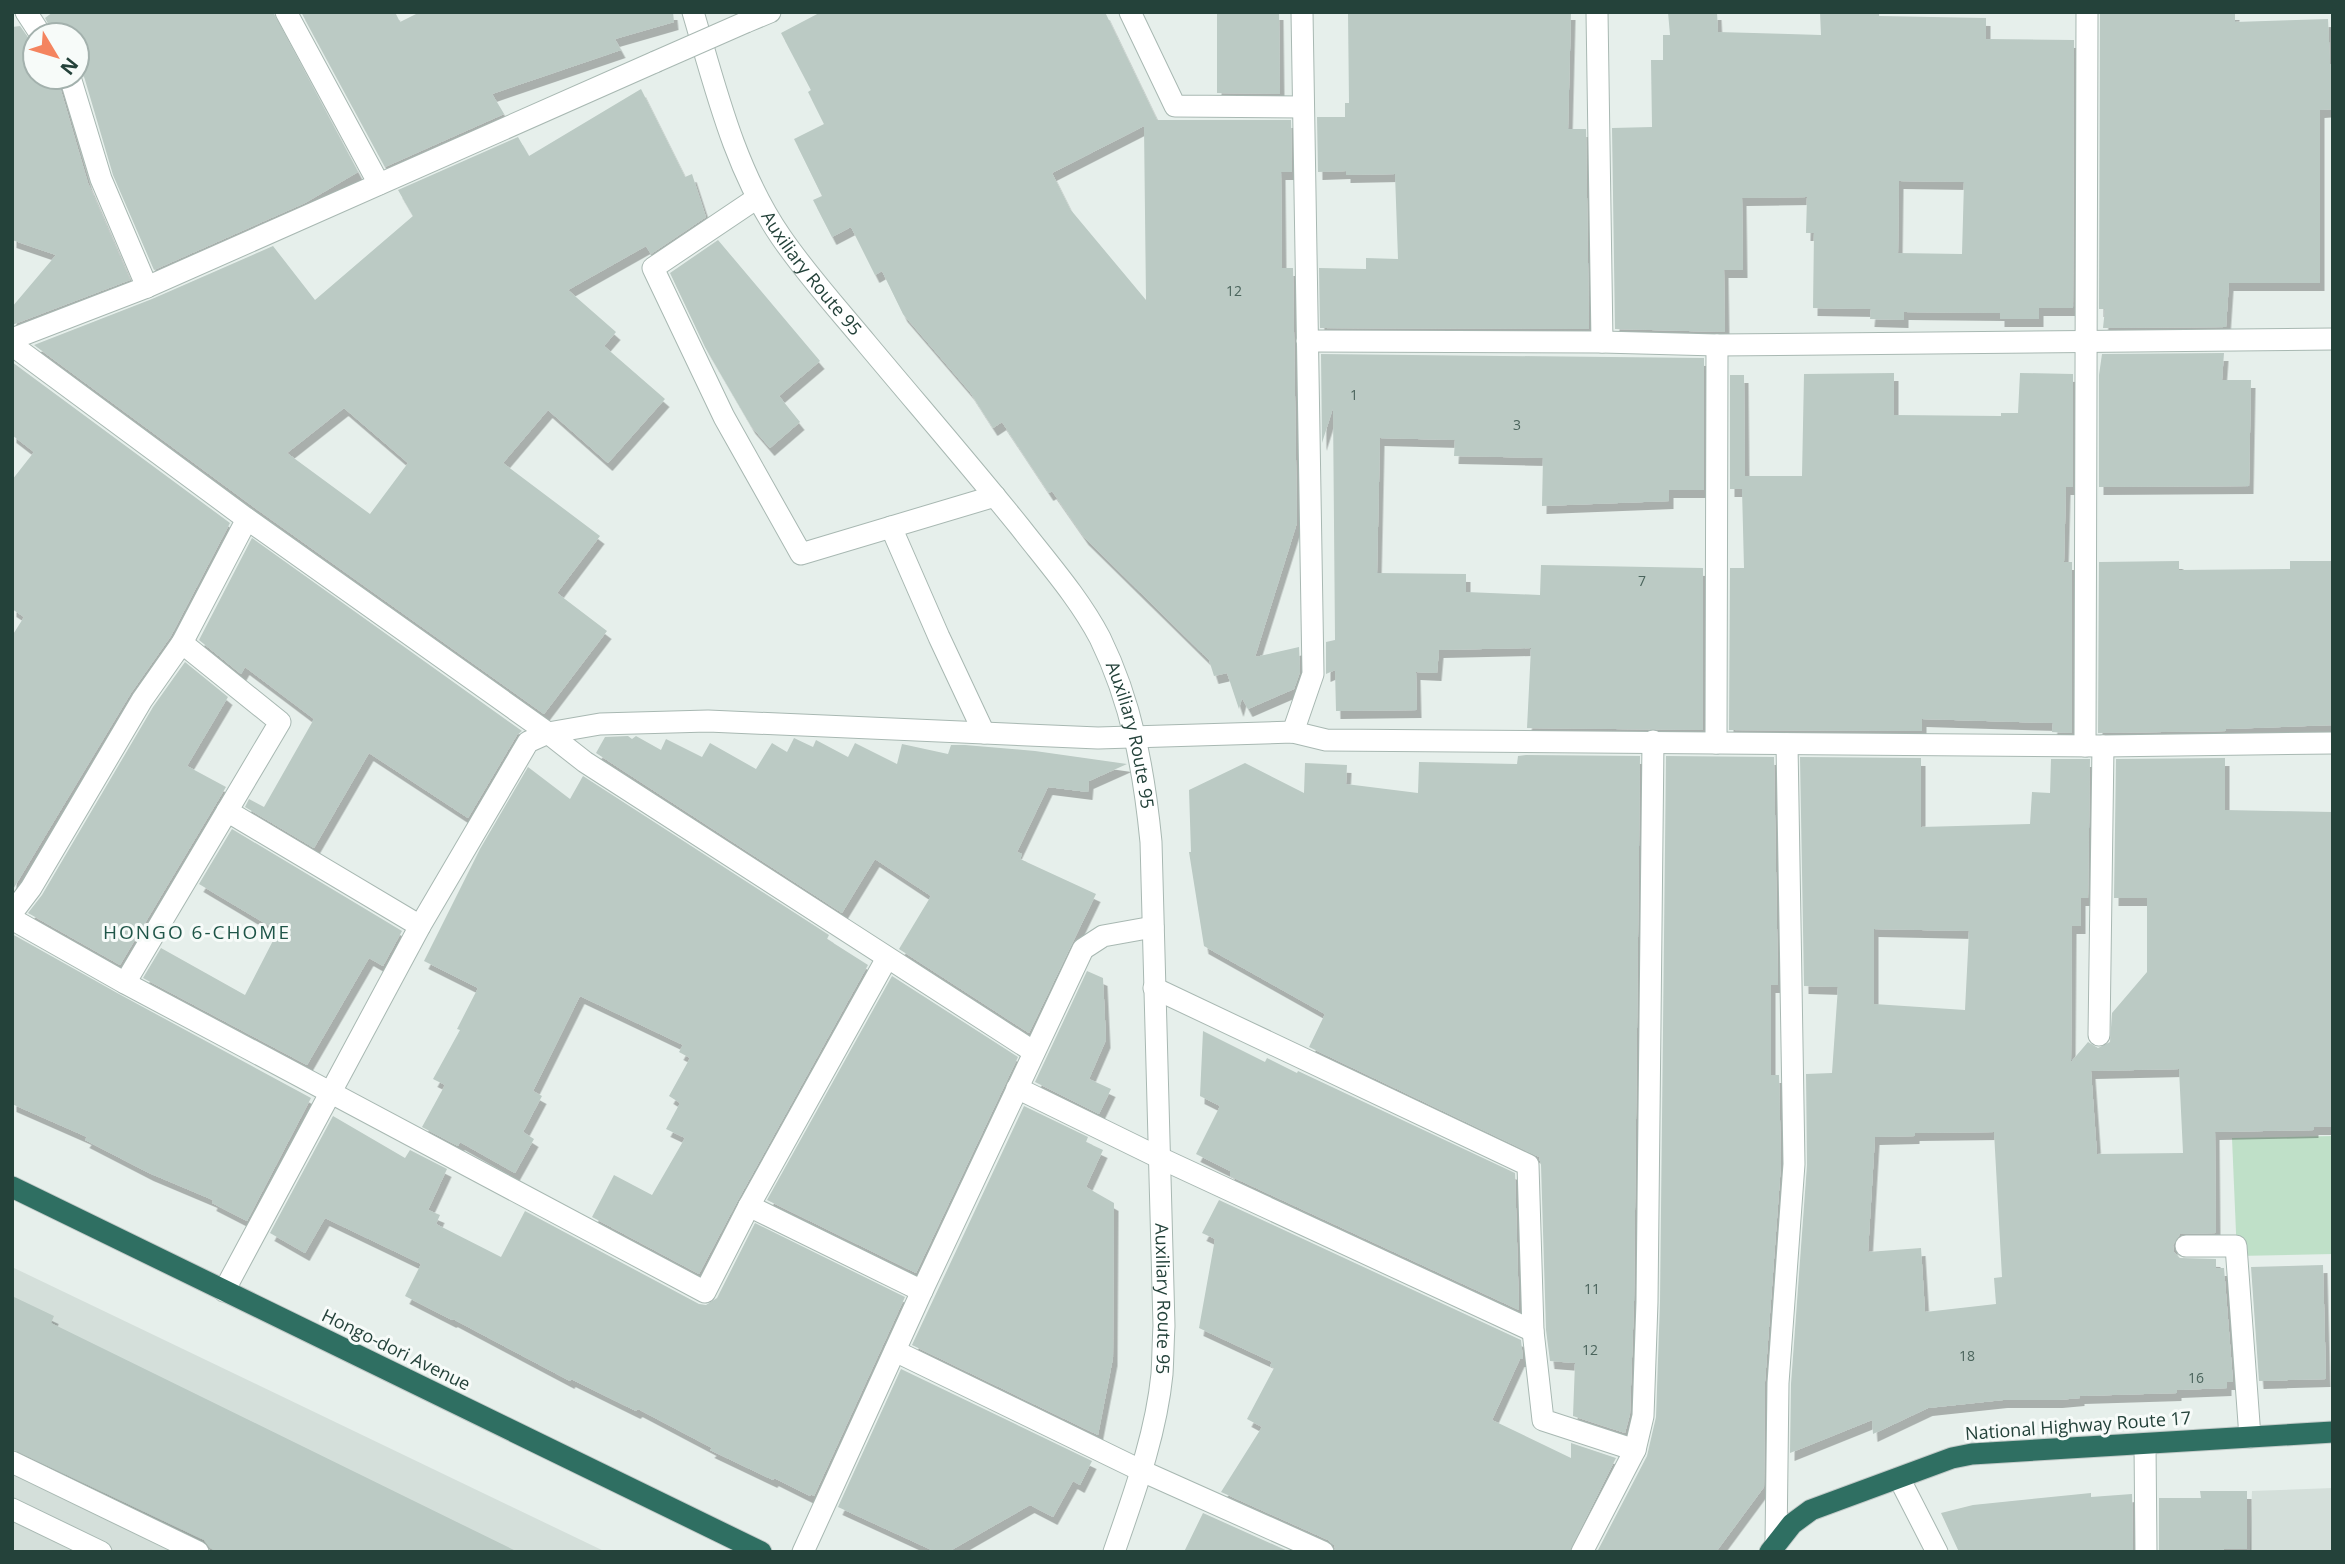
<svg xmlns="http://www.w3.org/2000/svg" width="2345" height="1564" viewBox="0 0 2345 1564" font-family="'Open Sans',sans-serif">
<defs>
<filter id="shadow"><feDropShadow dx="4.5" dy="8" stdDeviation="0" flood-color="#0004"/></filter>
</defs>
<rect width="100%" height="100%" fill="#e6efeb"/>
<path fill="#d4dfda" d="M12,1267L606,1552H12Z
M2333,1488V1552H2250L2252,1491Z"/>
<path fill="#bfe0c8" d="M2333,1136V1254L2237,1256L2232,1138Z"/>
<path fill="#bbcac4" fill-rule="evenodd" filter="url(#shadow)" d="M53,12H273L358,172L305,203L154,270L113,175L83,73L77,66V35H54L45,18Z
M301,12H395L400,22L420,12H673L674,22L615,39L621,50L492,94L504,114L385,167Z
M821,12H1105L1157,120H1291L1292,172H1281L1282,268H1293L1297,523L1255,657L1299,647L1300,672L1294,689L1248,709L1242,698L1239,709L1227,673L1214,676L1209,660L1084,537L1052,491L1049,493L1002,422L993,428L970,392L903,314L882,271L875,275L851,227L832,237L813,200L822,196L794,139L824,124L808,92L811,90L781,33ZM1144,126L1146,300L1070,209L1052,173Z
M1217,12H1279L1280,94L1217,93Z
M1348,12H1571L1568,129H1586L1589,329L1320,328L1319,268L1366,269V258L1398,259L1395,174L1346,175V171L1318,172L1317,117H1345V103H1349Z
M1668,12H1717L1718,32L1821,35L1820,12H1879V16L1986,18V39L2074,40L2073,308H2039V319H2000V313L1904,312V320L1870,319L1871,309L1813,308L1814,233H1806L1807,197L1742,198L1743,270H1724L1725,332L1615,329L1612,128L1652,127L1651,60H1663V35H1670ZM1899,181L1964,182L1962,254L1898,253Z
M2100,12H2235V22L2328,19L2330,64H2333V109L2320,110V283H2229L2226,327L2103,328L2105,309H2099Z
M20,26L35,47V77H57L88,183L130,280L12,325V307L56,255L12,240V27Z
M641,89L685,177L692,174L706,217L651,254L646,246L568,290L616,332L604,346L665,399L608,463L548,410L503,463L600,536L557,593L607,631L544,714L255,508L34,345L152,299L273,246L315,300L413,216L398,190L518,137L529,156ZM344,408L408,463L370,514L287,453Z
M718,240L820,361L779,396L800,422L770,448L751,426L705,347L670,273Z
M2224,353L2222,380H2251L2249,486L2099,487V375L2102,354Z
M1321,354L1704,358V490H1669V501L1542,506L1543,458L1454,456L1455,440L1380,438L1377,573L1466,574V592L1540,595L1541,565L1703,568V730L1527,728L1531,648L1439,650L1437,673L1416,672L1417,710L1336,711L1335,670L1326,674V642L1335,640L1333,408L1322,443Z
M12,362L230,523L171,636L131,693L12,891V636L24,617L12,609V480L34,452L12,435Z
M1894,373V415L2001,416V413H2018L2020,373L2073,374V487H2066L2064,562H2072V733L2052,732L2053,723L1922,719V731L1729,730L1730,568H1744L1742,489H1730V375H1744L1745,476H1802L1804,374Z
M252,538L522,731L517,735L468,818L369,753L314,848L245,807L249,799L264,807L314,719L245,667L241,674L199,640Z
M2179,561V570L2290,569V561H2333V725L2226,729V731L2098,733L2099,562Z
M185,662L228,697L187,766L226,787L120,965L28,913L42,895L153,707Z
M628,736L632,739L636,736L661,750L666,739L702,757L710,743L756,769L772,743L787,752L794,738L813,747L816,740L848,757L855,743L897,764L902,744L948,754L951,745H965L1035,751L1127,764L1089,781L1088,792L1048,787L1017,852L1022,854L1020,859L1096,894L1029,1033L899,949L931,896L875,859L842,913L596,753L605,737Z
M1526,755L1640,756L1634,1302L1630,1414L1625,1433L1573,1416L1575,1363L1550,1361L1546,1330L1541,1165L1539,1157L1309,1047L1325,1014L1204,946L1189,852H1191L1189,790L1245,763L1304,793L1305,763L1347,765L1346,784L1418,793L1419,762L1517,764L1518,756Z
M1666,756L1774,757L1778,985H1771V1075H1779L1781,1164L1765,1382L1764,1487L1716,1552H1597L1647,1456L1656,1417L1660,1302Z
M1800,757L1921,758V827L2030,824L2032,792L2050,793L2051,759H2090L2088,898H2081V926H2072L2071,1062L2088,1042L2098,1048L2110,1042L2112,1013L2147,972V898H2114L2116,759L2225,758V810L2333,812V1127H2314V1130L2215,1132L2216,1233L2180,1234L2173,1245L2174,1252L2180,1258L2216,1259V1268H2224L2233,1382H2227V1388L2177,1390V1393L2080,1396V1398L2058,1400H2003L1928,1408L1873,1434L1872,1420L1790,1453L1791,1384L1807,1165L1806,1074L1832,1073L1838,987L1804,986ZM1874,929L1969,931L1965,1010L1874,1004ZM2179,1069L2183,1153L2097,1154L2091,1071ZM1994,1132L2002,1277L1994,1278L1996,1304L1925,1312L1921,1248L1868,1252L1875,1137L1915,1136V1133Z
M528,767L570,799L583,776L829,935L827,939L868,965L738,1200L699,1274L592,1217L614,1175L652,1195L685,1138L666,1129L680,1103L669,1096L690,1058L679,1052L683,1045L580,996L533,1091L542,1096L523,1132L534,1139L515,1173L460,1142L458,1146L422,1127L445,1085L433,1079L460,1030L457,1029L478,988L424,961L480,849Z
M232,829L402,931L383,966L369,958L307,1065L143,978L161,948L245,995L278,931L199,884Z
M12,934L119,994L311,1098L247,1221L212,1203L213,1200L149,1173L85,1140L87,1137L12,1104Z
M1087,971L1103,978L1106,1040L1089,1079L1111,1089L1099,1114L1035,1082Z
M892,976L1018,1057L916,1273L767,1200Z
M1203,1031L1265,1062L1267,1058L1297,1073L1298,1071L1515,1173L1519,1310L1230,1176V1171L1196,1154L1220,1106L1200,1096Z
M1024,1106L1088,1137L1086,1142L1103,1150L1086,1187L1114,1203L1113,1358L1098,1435L912,1345Z
M333,1116L405,1158L410,1150L447,1169L428,1210L440,1215L436,1224L501,1257L525,1211L699,1304L706,1305L717,1298L755,1223L905,1297L814,1496L811,1494L810,1496L774,1478L773,1480L710,1450L712,1448L638,1409L636,1411L571,1379L570,1381L453,1319L452,1320L405,1296L421,1264L325,1218L305,1253L270,1233Z
M1219,1200L1521,1340L1523,1359H1520L1492,1420L1571,1458V1443L1616,1458L1569,1552H1336L1334,1545L1328,1540L1221,1492L1262,1427L1247,1419L1274,1368L1270,1366L1272,1362L1199,1328L1215,1239L1202,1233Z
M2323,1265L2326,1379L2259,1381L2251,1267Z
M12,1296L54,1316L51,1323L518,1552H217L210,1548L204,1540L12,1449Z
M901,1369L1092,1461L1080,1485L1073,1481L1053,1517L1030,1505L948,1552H936L838,1507Z
M2200,1491H2247V1549H2224V1552H2159V1498H2201Z
M2091,1493V1497L2132,1494L2133,1552H1959L1941,1513L1973,1505Z
M1203,1513L1290,1552H1184Z"/>
<g fill="none" stroke-linecap="round" stroke-linejoin="round">
<g stroke="#a8b8b2" stroke-width="23">
<g id="minor">
<path d="M26,12L41,35"/>
<path d="M286,12L379,184"/>
<path id="s1" d="M693,12C716,90 735,170 781,237C807,275 838,309 867,344C918,405 970,465 1020,527C1048,563 1079,598 1100,638C1132,703 1144,771 1151,842L1164,1326C1163,1342 1163,1358 1162,1374C1156,1435 1134,1494 1114,1552"/>
<path d="M1130,12L1175,106L1303,107"/>
<path d="M1597,12L1602,342"/>
<path d="M746,22L770,12"/>
<path d="M70,77L101,179L147,287"/>
<path d="M757,198L653,268L724,417L801,554L995,496"/>
<path d="M12,339L147,287L655,62"/>
<path d="M1307,341L1602,342L1717,345L2333,339"/>
<path d="M12,345L247,519L548,733L585,762L1034,1052"/>
<path d="M891,527L939,637L984,733"/>
<path d="M1293,732L1313,674L1302,12"/>
<path d="M1716,743L1717,345"/>
<path d="M2085,746L2087,12"/>
<path d="M227,811L420,926"/>
<path d="M12,913L31,888L142,700L182,643L247,519"/>
<path d="M12,919L125,983L705,1292L749,1206L887,958"/>
<path d="M125,983L280,722L182,643"/>
<path d="M1154,988L1528,1165L1533,1331L1543,1420L1635,1450"/>
<path d="M2099,1035L2103,746"/>
<path d="M1017,1088L1158,1157L1533,1331"/>
<path d="M749,1206L922,1291"/>
<path d="M2186,1246H2236L2250,1437"/>
<path d="M224,1291L420,926L528,742L548,733L600,724L708,721L1098,738L1293,732L1326,740L2103,746L2333,743"/>
<path d="M895,1351L1142,1471L1323,1552"/>
<path d="M2145,1444L2146,1552"/>
<path d="M12,1462L198,1552"/>
<path d="M1899,1478L1937,1552"/>
<path d="M12,1509L101,1552"/>
<path d="M1776,1544L1778,1383L1794,1164L1787,744"/>
<path d="M803,1552L922,1291L1083,949L1103,936L1153,927"/>
<path d="M1582,1552L1635,1450L1643,1416L1647,1302L1653,741"/>
</g>
</g>
<g stroke="#c2cac8" stroke-width="23">
<path id="highway" d="M12,1187L761,1552
M1770,1552L1792,1524L1811,1510L1952,1458L1972,1454L2333,1432"/>
</g>
<use href="#minor" stroke="#fff" stroke-width="21"/>
<use href="#highway" stroke="#2f6f62" stroke-width="21"/>
<g stroke="#a8b8b2" stroke-width="23" stroke-linecap="butt">
<path id="minor-bridge" d="M655,62L746,22"/>
</g>
<use href="#minor-bridge" stroke="#fff" stroke-width="21"/>
</g>
<g text-anchor="middle" stroke-width="6" stroke-linejoin="round" paint-order="stroke">
<g font-size="14" fill="#4a645c">
<text x="1234" y="296">12</text>
<text x="1354" y="400">1</text>
<text x="1517" y="430">3</text>
<text x="1642" y="586">7</text>
<text x="1592" y="1294">11</text>
<text x="1590" y="1355">12</text>
<text x="1967" y="1361">18</text>
<text x="2196" y="1383">16</text>
</g>
<g font-size="18" fill="#24423a" stroke="#f7fbf9">
<text dy="6" stroke="none"><textPath href="#s1" startOffset="290">Auxiliary Route 95</textPath></text>
<text dy="6" stroke="none"><textPath href="#s1" startOffset="858">Auxiliary Route 95</textPath></text>
<text dy="6" stroke="none"><textPath href="#s1" startOffset="1424">Auxiliary Route 95</textPath></text>
<text transform="translate(396 1350) rotate(26)" y="6">Hongo-dori Avenue</text>
<text transform="translate(2078 1426) rotate(-4)" y="6">National Highway Route 17</text>
</g>
<g font-size="19" letter-spacing="2" fill="#1f5548" stroke="#f7fbf9">
<text x="197" y="939">HONGO 6-CHOME</text>
</g>
</g>
<rect width="2345" height="1564" fill="none" stroke="#24423a" stroke-width="28"/>
<g transform="translate(56 56) rotate(128)"><circle r="33" fill="#f7fbf9" stroke="#a3b1ad" stroke-width="2"/>
<path d="M0-5L12 26L0 18L-12 26Z" fill="#f4845f"/>
<text y="-10" font-size="19" font-weight="bold" text-anchor="middle" fill="#24423a">N</text>
</g>
</svg>
